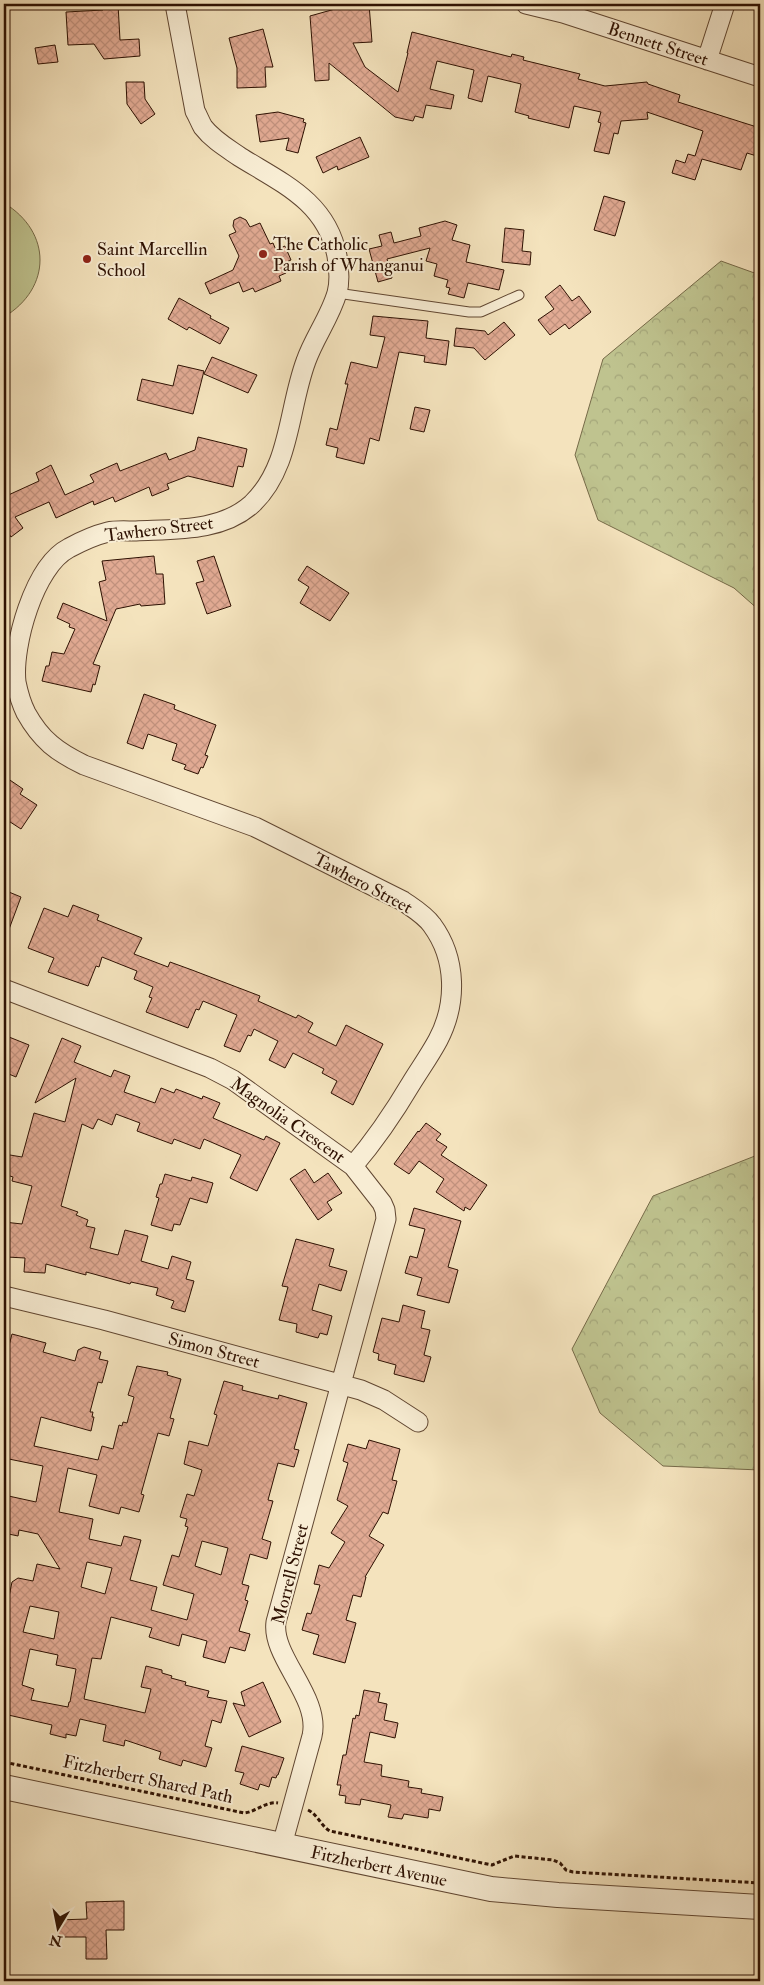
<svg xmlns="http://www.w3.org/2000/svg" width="764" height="1985" viewBox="0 0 764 1985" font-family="'IM FELL Double Pica',serif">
<defs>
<pattern id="forest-crowns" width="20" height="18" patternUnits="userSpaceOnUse" patternTransform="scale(1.25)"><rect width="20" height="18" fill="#bfc38f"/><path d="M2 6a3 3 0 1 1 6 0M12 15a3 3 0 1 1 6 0" fill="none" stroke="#a4a67a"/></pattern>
<pattern id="building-cross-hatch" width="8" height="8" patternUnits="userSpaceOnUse" patternTransform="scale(1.25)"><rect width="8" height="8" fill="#e1aa93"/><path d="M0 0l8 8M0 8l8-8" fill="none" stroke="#c1917d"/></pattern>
</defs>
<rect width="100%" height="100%" fill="#f4e3bd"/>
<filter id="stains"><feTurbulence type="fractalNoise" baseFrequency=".004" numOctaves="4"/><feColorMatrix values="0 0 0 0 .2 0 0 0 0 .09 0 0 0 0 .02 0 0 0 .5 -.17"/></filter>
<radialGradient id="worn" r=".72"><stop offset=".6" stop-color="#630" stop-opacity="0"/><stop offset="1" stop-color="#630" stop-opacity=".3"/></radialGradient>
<path fill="url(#forest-crowns)" stroke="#766a48" d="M721,261L760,275V611L734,588L598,520L575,455L603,359Z
M760,1154V1470L663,1466L600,1413L572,1349L653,1196Z"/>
<path fill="#bfc38f" stroke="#766a48" d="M4,203C52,232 52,288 4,317Z"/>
<path fill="url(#building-cross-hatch)" stroke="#2e1102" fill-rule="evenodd" d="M103,4H118L120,40L139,39L140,56L104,59L94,44L68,45L66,12L103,10Z
M334,4H369L372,42L353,43L365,67L398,92L408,53H407L412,32L511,57L512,54L524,57L523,60L580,74L578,79L605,86L647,82L648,84L680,95L678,102L760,128V157L747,153L741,170L702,159L695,180L672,173L676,160L685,163L688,154L695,156L703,131L647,112L648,119L621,121L618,134L614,133L609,154L594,151L601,123L598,122L601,112L574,106L569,128L528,118L529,116L515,112L521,84L488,76L482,102L468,98L474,70L437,61L430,89L454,95L451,109L426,105L423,118L415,116L413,121L395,117L329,63V80L315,81L310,16L335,9Z
M263,29L273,67H265L266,87L237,88V68L229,38Z
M55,45L58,62L38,64L35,48Z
M126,82H144L145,99L155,114L141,124L127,104Z
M278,112L304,119L303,122L306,123L298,153L286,150L289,138L260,142L256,115Z
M360,137L369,157L338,170L337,166L323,173L316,157Z
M604,196L625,202L615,236L594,230Z
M240,217L246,220L250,227L260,223L270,244L273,243L276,250L285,246L291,260L282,264L286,273L279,276L281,281L255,292L253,288L243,292L239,282L210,294L205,283L233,270L239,256L229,235L236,232L233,226L234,220Z
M445,221L457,225L452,240L470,245L466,262L504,270L499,290L468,283L464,298L448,294L450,288L446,287L448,280L434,276L437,264L426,261L430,248L387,259L392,278L378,282L369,249L382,246L379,235L391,232L394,243L421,236L419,228Z
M505,228L524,230L522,251L531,252L530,265L502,262Z
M560,285L572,301L579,296L591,312L569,329L565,324L550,335L538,320L554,309L545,297Z
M179,298L211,316L210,318L229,328L220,344L189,327L187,330L168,319Z
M373,316L428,321L426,338L449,341L446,365L424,362L425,356L399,352L379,441L370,438L364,464L336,457L338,448L326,445L330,428L337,430L348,384H345L351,362L377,368L385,337L370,335Z
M504,322L515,335L485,360L474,348L454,346L456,328L485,331L488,335Z
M212,357L257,375L248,393L204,374Z
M178,365L204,371L193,414L137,400L142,379L173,386Z
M415,407L430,410L424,432L410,429Z
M198,437L247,449L243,467L238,466L233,487L188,476L167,484L169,489L152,496L149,487L115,502L113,497L94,505L93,501L56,518L49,502L15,517L23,528L11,537L4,526V497L39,481L36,473L51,465L65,495L94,482L90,475L117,463L120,471L166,453L169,460L195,450Z
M154,556L156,574H163L165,604L141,606L140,604L116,609L93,664L100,666L95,685L93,684L91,692L42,681L46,666H49L52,652L64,654L75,629L69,627L70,624L57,618L63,603L107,621L99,582L106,580L102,561Z
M214,556L231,606L207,614L196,583L204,581L197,561Z
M307,566L349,593L330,621L300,603L309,587L298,580Z
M144,694L175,705L174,709L216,725L205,755L208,756L203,768L201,767L198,774L184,769L186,765L172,760L177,744L148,734L143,749L127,743Z
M4,776L23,789L20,794L37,805L21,829L4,818Z
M4,890L21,897L5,940H4Z
M73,905L99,915L97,920L142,938L134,954L168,967L170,962L192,970L260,996L258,1001L296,1018L298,1015L313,1023L308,1032L336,1046L346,1025L383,1044L353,1105L331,1093L337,1081L322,1073L324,1069L293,1053L285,1068L269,1060L278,1041L254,1029L251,1036L248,1035L240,1052L224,1046L237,1015L203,1001L199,1010L196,1009L188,1028L146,1012L152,998L149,997L153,987L134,979L137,971L102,957L99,967L96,966L88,986L48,972L54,958L28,948L44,908L68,917Z
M4,1035L29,1045L16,1077L4,1072Z
M62,1038L81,1046L74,1062L111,1077L114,1070L130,1076L124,1092L155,1103L161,1088L174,1093L176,1089L202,1099L203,1096L220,1103L213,1118L264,1140L266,1136L280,1143L257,1191L230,1178L241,1155L204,1139L200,1149L174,1139L172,1144L137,1131L140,1123L116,1114L112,1125L98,1119L93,1129L82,1124L61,1206L78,1212L76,1215L88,1220L86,1226L95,1228L90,1248L118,1255L125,1230L148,1236L141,1261L168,1269L172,1256L191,1262L186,1279L194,1281L185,1312L171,1308L174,1301L156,1295L158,1288L131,1282L130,1284L90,1273L86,1272V1275L46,1264L45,1273L24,1272L25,1258L7,1257L8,1255H4V1222L22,1224L32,1186L12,1181L13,1177L4,1174V1154L22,1157L34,1113L65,1122L76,1078L35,1103Z
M426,1123L441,1134L436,1140L447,1147L441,1155L487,1185L470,1210L465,1207L464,1211L436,1192L444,1179L419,1161L409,1174L394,1164L418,1131L419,1132Z
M305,1169L314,1183L328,1173L342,1193L327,1202L332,1210L318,1220L290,1179Z
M165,1174L191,1181L192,1177L213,1183L207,1203L190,1198L180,1225L174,1224L172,1231L151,1225L159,1198L156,1197L160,1184H162Z
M414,1208L461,1221L448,1267L458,1270L449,1303L417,1295L422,1278L405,1273L410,1256L417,1258L425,1229L409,1225Z
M296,1239L334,1249L329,1266L347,1271L341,1291L319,1284L312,1310L332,1316L327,1335L320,1333L318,1338L296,1332L297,1324L279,1320L288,1287L282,1286Z
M403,1305L425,1311L421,1328L430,1330L424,1355L431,1357L424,1382L394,1374L396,1365L378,1360L379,1354L373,1352L382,1318L399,1322Z
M12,1334L46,1343L43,1352L75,1361L78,1350L84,1347L101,1352L99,1359L108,1361L102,1383L98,1382L90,1412H93L92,1417H94L91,1431L41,1417L34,1446L98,1460L102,1446L113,1449L119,1425L122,1426L123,1422L127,1423L134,1397L128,1395L137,1366L168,1372L167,1375L181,1379L170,1418L174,1419L169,1436L158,1433L141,1494L144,1495L139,1512L121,1507L119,1514L89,1506L97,1475L68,1468L59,1512L93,1519L89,1539L121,1546L124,1536L141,1540L130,1580L157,1587L151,1610L187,1620L194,1594L163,1585L172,1555L179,1557L188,1527L185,1526L187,1519L180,1517L187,1494L194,1496L202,1470L184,1464L189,1441L208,1446L217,1415L214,1414L224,1381L243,1386L242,1390L278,1399L279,1395L307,1403L294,1449L299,1450L294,1467L278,1463L268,1500L273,1501L262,1539L271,1542L267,1559L250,1554L242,1584L249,1586L245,1600L248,1601L239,1631L250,1634L245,1651L230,1647L225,1663L203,1657L207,1641L182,1634L179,1646L149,1637L152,1628L111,1617L101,1659L92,1658L84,1699L145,1713L151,1689L141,1687L146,1666L162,1670V1673L172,1676L171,1678L186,1682L185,1685L209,1691L207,1697L227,1701L221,1723L212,1720L205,1746L212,1748L206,1767L183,1760L181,1766L159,1759L161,1752L125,1740L124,1746L103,1741L106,1725L80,1719L76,1736L66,1734V1738L50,1734L52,1725L4,1714V1696L10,1667L4,1666V1621L12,1582L18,1578L33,1581L37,1564L60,1569L38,1534L19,1530L18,1536L4,1533V1495L36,1502L43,1466L4,1458V1365ZM202,1541L228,1548L221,1575L195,1566ZM87,1562L112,1568L105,1594L81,1587ZM30,1606L59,1612L54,1639L23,1632ZM30,1649L58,1655L56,1665L76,1669L70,1702H69L68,1707L31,1700L34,1689L22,1685Z
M369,1440L400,1449L392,1480L397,1481L388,1514L383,1512L369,1536L384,1545L365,1577H366L361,1597L353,1595L346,1620L356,1623L345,1663L313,1654L319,1635L302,1630L307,1613L311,1614L320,1585L314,1584L319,1565L329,1568L345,1542L331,1533L348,1506L337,1500L348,1463L343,1461L348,1444L366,1449Z
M263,1682L281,1722L249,1737L233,1703L245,1706L241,1692Z
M364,1690L380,1693L378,1702L387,1704L384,1720L398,1723L395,1738L370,1732L364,1762L382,1765L381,1776L409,1781L408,1787L422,1789L421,1793L443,1797L440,1811L429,1809L428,1818L404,1814L402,1819L388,1817L391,1805L361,1799L360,1805L345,1803L346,1796L339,1795L341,1785H337L343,1755H346L353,1718L355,1719L356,1715L359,1716Z
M242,1746L284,1758L278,1775H277L276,1778L272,1777L269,1787L260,1784L258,1790L240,1784L244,1773L235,1771Z
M124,1901V1930H106L107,1959H86V1937H57V1920L87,1919L86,1902Z"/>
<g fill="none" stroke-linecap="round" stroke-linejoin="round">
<g stroke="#604631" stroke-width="11">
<path id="service" d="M337,293L469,312H481L519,295"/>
</g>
<g stroke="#604631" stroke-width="21">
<path id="minor" d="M175,4L195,111C198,116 200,122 203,127C213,140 227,148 240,157C282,183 327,202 337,256C339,268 340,282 337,293C330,317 314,338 306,361C288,409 291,467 252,504C221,532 175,529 136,531C127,531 116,530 108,532C96,535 80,542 69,548C34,566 12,646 16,682C18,692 22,705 26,713C41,740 57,752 84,765L255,827L403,901C413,908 425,915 432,925C457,959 457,1004 438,1040C430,1055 420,1069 412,1082C393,1114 377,1138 353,1166
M526,4L563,13L760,77
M707,60L725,4
M4,989L210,1068L233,1080L353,1166L382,1203L385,1210L386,1219L276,1622C271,1657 321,1697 312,1736L282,1845
M4,1296L104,1320L361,1390L384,1400L418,1422"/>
</g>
<g stroke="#604631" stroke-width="26">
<path id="tertiary" d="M4,1787L491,1889L558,1895L760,1907"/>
</g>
<path stroke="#2e1102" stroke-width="3" stroke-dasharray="4 2.5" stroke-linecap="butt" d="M4,1762L244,1813C256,1812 266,1801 278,1803
M308,1810C318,1815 321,1826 330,1831L492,1865L514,1856L553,1860L560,1863L566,1870L573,1872L760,1883"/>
<use href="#service" stroke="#f8edd4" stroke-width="9"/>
<use href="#minor" stroke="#f8edd4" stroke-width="19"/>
<use href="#tertiary" stroke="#f8edd4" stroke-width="24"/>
</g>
<g fill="#8f2418" stroke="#f8edd4" stroke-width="2">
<circle cx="263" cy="254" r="5"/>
<circle cx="87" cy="259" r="5"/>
</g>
<g text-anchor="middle" stroke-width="4" stroke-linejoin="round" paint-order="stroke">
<g font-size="18" fill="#2e1102" stroke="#f8edd4">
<text transform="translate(658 44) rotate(18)" y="6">Bennett Street</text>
<text transform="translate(159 529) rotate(-7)" y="6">Tawhero Street</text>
<text transform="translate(363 883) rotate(28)" y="6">Tawhero Street</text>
<text transform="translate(288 1120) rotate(35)" y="6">Magnolia Crescent</text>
<text transform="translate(214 1350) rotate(15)" y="6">Simon Street</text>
<text transform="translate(290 1574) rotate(-76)" y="6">Morrell Street</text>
<text transform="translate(148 1779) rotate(12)" y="6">Fitzherbert Shared Path</text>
<text transform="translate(379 1866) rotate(12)" y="6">Fitzherbert Avenue</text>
</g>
<g font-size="18" fill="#2e1102" stroke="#f8edd4" text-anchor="start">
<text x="273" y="250">The Catholic<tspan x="273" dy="21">Parish of Whanganui</tspan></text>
<text x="97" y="255">Saint Marcellin<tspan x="97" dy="21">School</tspan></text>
</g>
</g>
<rect width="764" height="1985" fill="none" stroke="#f4e3bd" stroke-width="20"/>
<rect x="5" y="5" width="754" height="1975" fill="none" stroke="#2e1102" stroke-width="2.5"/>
<rect x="10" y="10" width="744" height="1965" fill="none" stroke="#2e1102"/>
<g transform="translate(58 1928) rotate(190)" stroke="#f8edd4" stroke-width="4" paint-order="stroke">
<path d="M0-4L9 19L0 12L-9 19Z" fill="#2e1102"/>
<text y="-8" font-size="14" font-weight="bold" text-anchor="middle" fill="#2e1102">N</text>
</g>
<rect width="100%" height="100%" filter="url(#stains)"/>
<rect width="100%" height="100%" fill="url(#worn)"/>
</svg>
